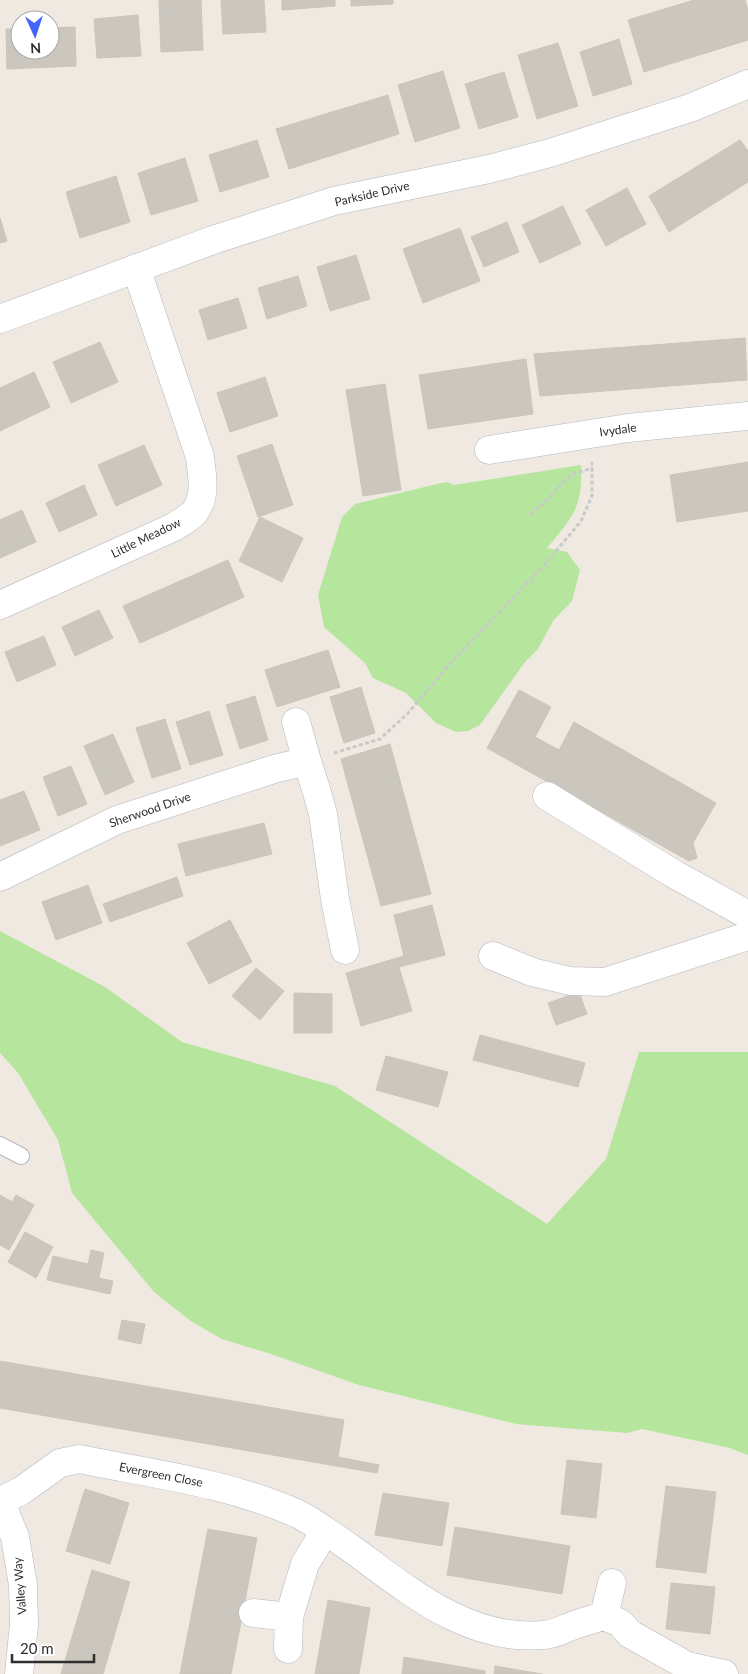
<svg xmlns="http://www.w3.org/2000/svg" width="748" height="1674" viewBox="0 0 748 1674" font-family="Lato,sans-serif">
<rect width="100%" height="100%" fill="#efe9e1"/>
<path fill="#b6e59e" d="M581,465C583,507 573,517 547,548L567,552L580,570L572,601L553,621L538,649L525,662L480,725L468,731L456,732L436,723L406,693L373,678L365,663L324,627L318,595L342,517L355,504L441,483L448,482L454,485Z
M0,931L105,987L182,1042L335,1086L547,1224L606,1159L639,1052H748V1455L730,1448L642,1429L627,1433L516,1424L359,1385L271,1354L222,1339L192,1322L154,1292L72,1193L58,1140L18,1073L0,1053Z"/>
<path fill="#cbc7bf" stroke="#cbc5ba" d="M159,0H201L203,50L161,52Z
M221,0H264L266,32L223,34Z
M282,0H335V6L282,10Z
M351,0H393V4L351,6Z
M694,0H745L748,11V40L644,72L628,20Z
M138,15L141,56L97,58L94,19Z
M75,27L76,66L7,69L6,29H20V50H50V28Z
M619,39L632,84L593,96L580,52Z
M558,43L578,106L537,119L518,55Z
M443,71L460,128L415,142L398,85Z
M504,72L518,117L479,129L465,84Z
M388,95L399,134L289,169L276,129Z
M257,140L269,177L220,192L209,155Z
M740,140L748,151V182L669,232L649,196Z
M185,158L198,201L151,215L138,173Z
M116,176L130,222L80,238L66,192Z
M627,188L646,224L606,246L586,210Z
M563,206L581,244L540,263L522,225Z
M0,218L7,241L0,243Z
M507,222L519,252L484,267L471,237Z
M460,228L480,281L423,303L403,249Z
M356,255L370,299L330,311L317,267Z
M298,276L307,306L267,319L258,288Z
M238,298L247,328L208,340L199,310Z
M745,338L747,380L540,396L534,354Z
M100,342L118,382L71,403L53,362Z
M526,359L533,414L428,429L419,375Z
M34,372L50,407L0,431V388Z
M265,377L278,416L230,432L217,393Z
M385,384L401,490L363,496L346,390Z
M272,444L293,505L258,517L237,456Z
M144,445L162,485L116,506L98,465Z
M748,462V511L677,522L670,475Z
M84,485L97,515L59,532L46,503Z
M22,510L36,542L0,558V520Z
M260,517L303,538L282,582L239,561Z
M228,560L244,597L140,643L123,606Z
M99,610L113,638L75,656L62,627Z
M44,636L56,665L17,682L5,652Z
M328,650L340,687L277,707L265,670Z
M361,687L375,733L344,743L330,697Z
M519,690L551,707L535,737L559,750L574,722L716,803L693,843L697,858L689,861L487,748Z
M255,696L268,740L240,749L226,705Z
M209,711L223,755L190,765L176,722Z
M165,719L181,769L152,778L136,728Z
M113,734L134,782L105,795L84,746Z
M390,744L431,894L381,906L341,759Z
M71,766L87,804L58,816L43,777Z
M24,791L40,830L0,846V800Z
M264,823L272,854L186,876L178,844Z
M177,877L183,896L110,922L103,904Z
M88,885L102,923L56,940L42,902Z
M432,905L445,955L399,967L412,1011L361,1026L346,973L404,956L394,915Z
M230,920L252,962L209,984L187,943Z
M256,968L284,991L260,1020L232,996Z
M579,992L587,1014L556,1025L548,1003Z
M294,993L332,994V1033H294Z
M480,1035L585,1063L578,1087L473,1060Z
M386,1056L448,1072L438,1107L376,1090Z
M0,1195L12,1202L16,1195L34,1205L9,1250L0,1245Z
M25,1232L53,1247L36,1278L8,1262Z
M91,1250L104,1253L99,1278L113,1281L110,1294L47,1280L53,1256L88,1264Z
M122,1320L145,1324L141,1344L118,1339Z
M0,1361L344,1420L338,1457L379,1465L377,1473L0,1408Z
M567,1460L602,1464L596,1518L561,1514Z
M666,1486L716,1492L706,1573L656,1567Z
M85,1489L129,1503L110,1564L66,1551Z
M383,1493L449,1503L442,1546L375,1535Z
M455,1527L570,1546L562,1594L447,1575Z
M208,1529L257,1538L231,1674H180Z
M92,1570L130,1582L103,1674H61Z
M671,1583L715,1587L710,1634L666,1629Z
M328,1600L370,1608L359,1674H315Z
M404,1657L485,1671V1674H402Z
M495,1666L542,1674H494Z"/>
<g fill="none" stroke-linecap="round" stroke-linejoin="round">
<g stroke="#b4b7c1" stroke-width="18">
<path id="service" d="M0,1145L21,1156"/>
</g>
<g stroke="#b4b7c1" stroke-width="29">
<path id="minor" d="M0,319L213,240L334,201L489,169L550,153L690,108L748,84
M489,450L628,428L748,416
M0,605L174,527C180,523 189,518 194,513C207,496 202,476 200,457L136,268
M296,722L307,761
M547,796L674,874L748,915
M0,877L117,820L274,769L307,761L316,789L323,814L335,899L345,950
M493,956L532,972L570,981L605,982L748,936
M0,1500L15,1537L23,1585L24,1624L19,1674
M0,1501L21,1491L60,1463L79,1459C153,1474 229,1483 298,1514C316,1523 332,1536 349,1547C407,1589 467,1642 543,1635C553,1635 563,1629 572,1626C582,1622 593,1619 604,1616L612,1583
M253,1613L289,1617
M604,1616L620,1623L630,1634L687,1666L724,1674
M288,1649L289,1617L305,1564L325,1531"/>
</g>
<path stroke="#c9c9c9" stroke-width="3" stroke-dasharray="4 2.5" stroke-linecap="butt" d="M530,514L548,499L567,478L576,473L593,468
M334,753L380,739L408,713L449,665L547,562L581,521L592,496V462"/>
<use href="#service" stroke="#fff" stroke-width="16"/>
<use href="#minor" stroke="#fff" stroke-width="28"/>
</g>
<g text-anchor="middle" stroke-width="4" stroke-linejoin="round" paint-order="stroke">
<g font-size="12" fill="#2e2e2e" stroke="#fff">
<text transform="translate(372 194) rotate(-13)" y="4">Parkside Drive</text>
<text transform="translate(618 430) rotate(-8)" y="4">Ivydale</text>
<text transform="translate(146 538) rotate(-26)" y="4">Little Meadow</text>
<text transform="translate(150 810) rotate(-19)" y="4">Sherwood Drive</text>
<text transform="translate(161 1475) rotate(11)" y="4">Evergreen Close</text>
<text transform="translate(20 1586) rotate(-95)" y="4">Valley Way</text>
</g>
</g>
<g transform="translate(35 35) rotate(177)"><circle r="24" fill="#ffffff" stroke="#ababab"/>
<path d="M0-4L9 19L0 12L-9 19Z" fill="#4264fb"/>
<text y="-8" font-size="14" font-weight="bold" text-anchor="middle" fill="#2e2e2e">N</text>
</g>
<path d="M12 1654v8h82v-8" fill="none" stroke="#2e2e2e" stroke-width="2.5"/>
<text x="20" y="1654" font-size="15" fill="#2e2e2e" stroke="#ffffff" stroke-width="4" paint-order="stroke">20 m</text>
</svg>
